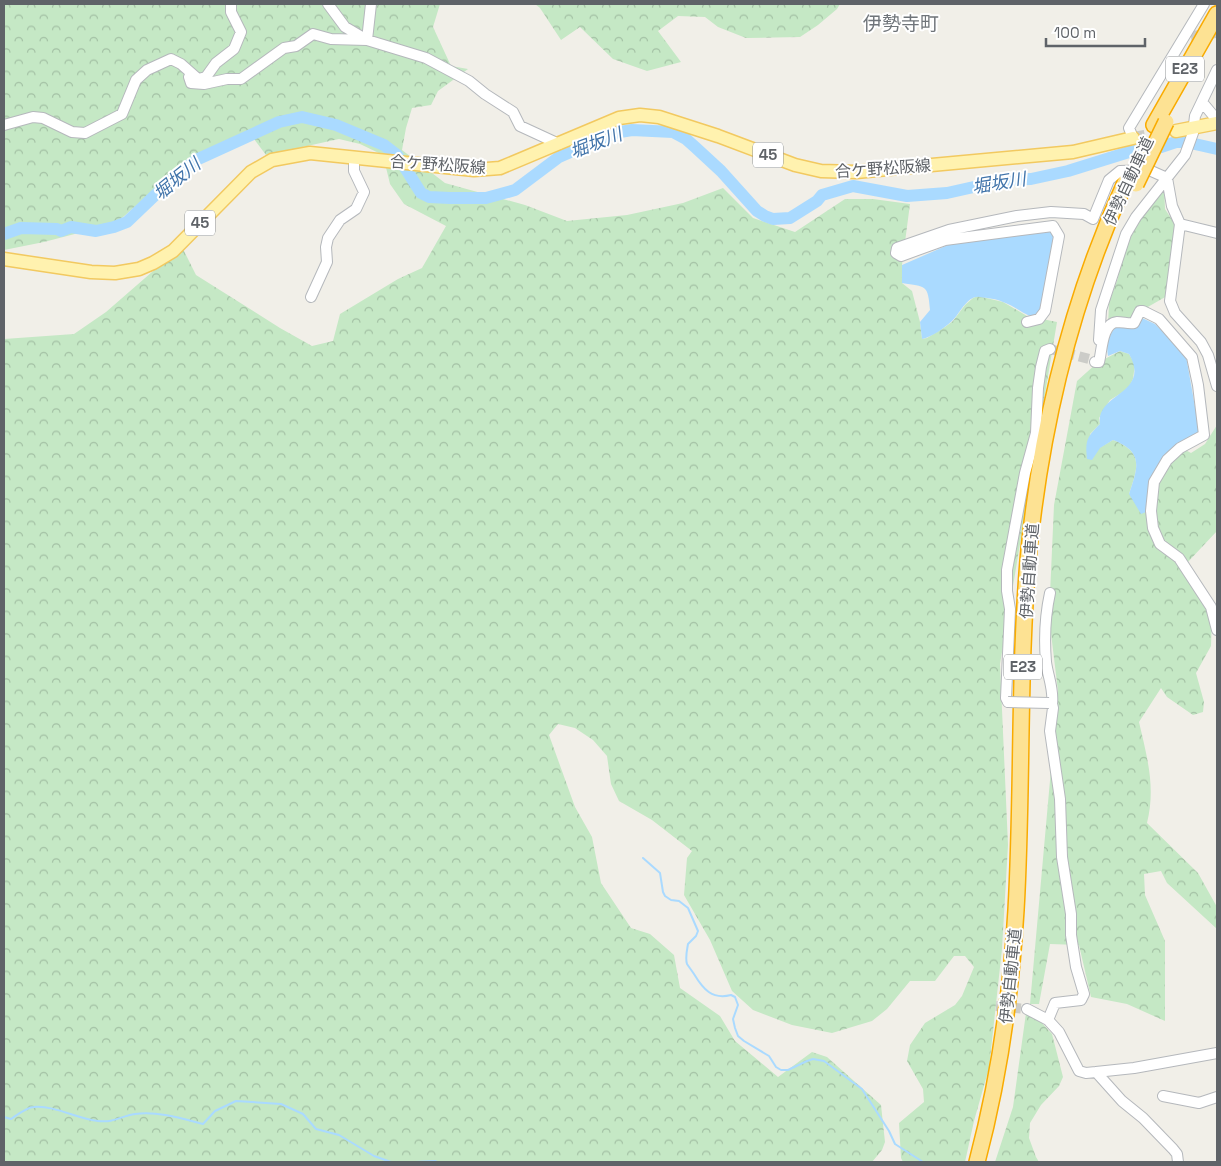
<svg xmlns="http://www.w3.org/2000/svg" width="1221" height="1166" viewBox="0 0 1221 1166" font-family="'Space Grotesk','Noto Sans JP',sans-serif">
<defs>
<pattern id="forest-crowns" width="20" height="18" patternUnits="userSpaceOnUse" patternTransform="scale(1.25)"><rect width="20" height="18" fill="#c5e8c5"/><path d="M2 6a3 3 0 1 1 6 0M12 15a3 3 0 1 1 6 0" fill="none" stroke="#a3c0a4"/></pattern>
</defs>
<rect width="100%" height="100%" fill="#f1efe8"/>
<path fill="url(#forest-crowns)" d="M4,4H440L433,27L451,66L468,69L438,91L431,105L412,108L406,128L402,150L445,183L525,205L567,221L627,215L683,203L723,188L753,218L795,232L845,199H873L910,204L902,265V283L912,291L920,322L922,339L927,338L945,327L953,321L965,305L973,298L978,296L1003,302L1027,316L1057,322L1000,664L1008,845L1002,949L989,1068L974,1121L965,1162H903L901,1158L899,1123L924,1102L923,1089L907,1061L910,1045L925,1023L955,1005L962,996L974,967L965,956H954L935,981H910L887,1009L872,1021L832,1033L792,1025L753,1010L732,991L710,940L684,895L687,858L692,851L652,820L619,801L611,784L607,756L593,740L575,728L558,724L549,735L575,807L592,837L601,883L631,928L650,934L674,955L680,988L720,1016L735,1041L778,1077L812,1052L827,1057L881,1105L885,1142L882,1150L872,1162H4V339L74,334L106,312L160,265L183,249L196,275L280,328L312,346L333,341L340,314L398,279L422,268L446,226L404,204L390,184L383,155L360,144L339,139L266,155L248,131L189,159L114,225L113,223V224L44,242L4,250Z
M535,4H840L837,9L818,25L800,37L746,38L718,27L705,17L678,16L658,31L681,62L647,71L613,59L580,27L561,40L540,8Z
M1164,184L1165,209L1178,229L1167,296L1146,308L1137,320L1108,327L1109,302L1118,278L1121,247Z
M1120,351L1129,354L1135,364L1133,379L1128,389L1110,400L1099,418L1100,424L1090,434L1099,448L1113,440C1144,452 1138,467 1129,494L1150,489L1168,453L1176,445L1191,453L1205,444L1217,425V531L1186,564L1212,617L1211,646L1196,673L1204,702L1203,712L1193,715L1167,697L1161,688L1139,722C1147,757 1156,787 1147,823L1198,873L1217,907V929L1167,883L1161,871L1144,874L1145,895L1165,941V1021L1127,1004L1091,997L1079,945L1050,944L1039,1004H1030L1058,691L1049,617L1054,505L1077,381L1097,363Z
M1026,1013L1041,1022L1052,1034L1063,1077L1059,1086L1041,1105L1030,1123L1029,1138L1036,1157L1039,1162H995L1013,1107Z"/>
<path fill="#aadaff" d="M1049,229L1054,236L1038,319C1023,315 1017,307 1003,302C997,299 987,298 980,297C967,295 960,314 952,321C944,328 932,337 922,339L920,322L930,310C928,284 926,287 902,283V265L948,245Z
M1142,318L1155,324L1186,356L1200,435L1176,445L1168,453L1150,489L1146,512L1141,514L1129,494C1138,467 1144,452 1113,440L1100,448L1092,460L1087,459C1085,440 1087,437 1100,424C1095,393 1152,394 1129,354L1120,351L1108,356C1106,345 1108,335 1116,327L1136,324Z"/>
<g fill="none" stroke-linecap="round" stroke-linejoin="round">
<path stroke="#aadaff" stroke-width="2" d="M643,858L660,873L663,892L665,896L671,900L679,901L688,908L698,931L696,936L688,944C687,950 685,958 687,964C689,967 692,971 694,974C703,989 712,1000 731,995L735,997L738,1005L733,1019L735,1028L738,1036L744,1041L769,1056L776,1067L781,1070H788L807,1061L813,1059L824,1061L862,1089L889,1131L895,1144L923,1162
M4,1117L11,1119C17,1115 27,1107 34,1107C54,1105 78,1119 98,1121C114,1123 121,1116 135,1114C158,1111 180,1118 203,1124L215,1111L236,1101L281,1104L303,1114L316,1129L339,1135L374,1156L391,1162
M415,1162L435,1161L437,1162"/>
<path stroke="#aadaff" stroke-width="12" d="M4,234L21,228L57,229L61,231L71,227L96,231L114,227L127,222L173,178L196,160L279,122L302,117L336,125L384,145L397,155L421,193L429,197L450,198H486L515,190L559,157L614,133L632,130L673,132L686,139L695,147L721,171L757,211L765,216L773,219L790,218L817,201L822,195L853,186L907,196L947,193L1005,180L1031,179L1068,171L1129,152L1161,147L1176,142H1186L1217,149"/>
<path stroke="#ccccc8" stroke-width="10" stroke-dasharray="10 5" stroke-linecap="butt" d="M1191,36L1217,33
M1050,349L1089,359
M996,1006L1027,1009"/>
<path stroke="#ccccc8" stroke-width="12" stroke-dasharray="12 6" stroke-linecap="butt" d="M1133,138L1168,132"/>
<g stroke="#b5b8bc" stroke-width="12">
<path id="minor" d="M328,4L345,27L367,40L371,4
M198,79L189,77L191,83L204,84L227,79H241L284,48L296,46L313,34L331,39L367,40L426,58L469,81L485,94L513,112L520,126L559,144
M1202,102L1217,120
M4,125L33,117L43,118L72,132L85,133L122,114L136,80L147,70L171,59L181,64L198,79L206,77L216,63L234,49L241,32L231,12V4
M1133,138L1129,128L1204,4
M1167,178L1172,206L1180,224L1170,301L1175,313L1201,342L1208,355L1217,386
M1180,224L1217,233
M311,297L327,262L326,247L328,238L340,220L356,209L364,192L354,171V157
M1027,322L1039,319L1045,311L1059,236L1053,226L945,240L901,256L896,253L897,248L949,230L1017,216L1051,212L1084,214L1093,219L1109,180L1120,171L1149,170L1167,178
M1099,340L1101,310L1126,234L1136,217L1185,155L1193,133L1195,116L1217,70
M1095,362H1099C1102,351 1102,323 1117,322C1123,322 1129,324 1134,323L1140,311H1143L1159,319L1192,357L1198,385L1204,435L1180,448L1167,460L1154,482L1151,511L1153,528L1160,544L1179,558L1211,607L1217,630
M1050,593C1045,616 1044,638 1046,662C1048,677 1054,689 1052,704
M1008,702L1006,698L1010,609L1007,591V570L1025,473L1036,433L1038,388L1041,367L1045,351L1050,349
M1027,1009L1048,1020L1059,1032L1079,1071L1086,1073L1096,1072L1122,1101L1143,1118L1173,1149L1177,1154L1178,1162
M1048,1020L1055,1003L1081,1000L1084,994L1076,967L1071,935V914L1062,857L1060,799L1050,731L1053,708L1052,704L1049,703
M1096,1072L1134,1068L1217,1053
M1163,1096L1199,1103L1217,1097"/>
</g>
<g stroke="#f2c960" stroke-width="15">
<path id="major" d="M1176,131L1217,123
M4,259L91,272L115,273L139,269L153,263L173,251L251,172L272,160L310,153L474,170L500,168L619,118L640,115L659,117L718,136L795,165L821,171L856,172L1073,152L1133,138"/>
</g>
<g stroke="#f9ab00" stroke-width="18">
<path id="highway" d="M1154,125L1217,14
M977,1162C999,1079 1011,995 1016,910C1023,790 1018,669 1029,549C1042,423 1072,299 1125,183"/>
</g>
<use href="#minor" stroke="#fff" stroke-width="10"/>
<use href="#major" stroke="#fff2af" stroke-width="12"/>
<use href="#highway" stroke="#fde293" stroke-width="15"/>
<g stroke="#b5b8bc" stroke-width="12" stroke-linecap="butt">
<path id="minor-bridge" d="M1008,702L1049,703"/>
</g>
<g stroke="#f9ab00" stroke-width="18" stroke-linecap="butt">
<path id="highway-bridge" d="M1136,184L1166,122"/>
</g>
<use href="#minor-bridge" stroke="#fff" stroke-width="10"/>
<use href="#highway-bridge" stroke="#fde293" stroke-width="15"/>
</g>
<g text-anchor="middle" stroke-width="4" stroke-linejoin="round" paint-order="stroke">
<g fill="#fff" stroke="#8f9295" stroke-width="1">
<rect x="1166" y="56.5" width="38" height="25" rx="4"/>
<rect x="753" y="142.5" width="30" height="25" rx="4"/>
<rect x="185" y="210.5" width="30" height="25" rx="4"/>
<rect x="1004" y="654.5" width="38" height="25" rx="4"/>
</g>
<g font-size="15" font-weight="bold" fill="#5f6368">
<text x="1185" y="74">E23</text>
<text x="768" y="160">45</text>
<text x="200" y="228">45</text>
<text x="1023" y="672">E23</text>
</g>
<g font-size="16" fill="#5f6368" stroke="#fff">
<text transform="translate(438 164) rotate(4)" y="6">合ケ野松阪線</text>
<text transform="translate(883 168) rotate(-4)" y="6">合ケ野松阪線</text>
<text transform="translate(1128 181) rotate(-65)" y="6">伊勢自動車道</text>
<text transform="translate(1029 571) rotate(-86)" y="6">伊勢自動車道</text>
<text transform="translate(1010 976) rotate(-84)" y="6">伊勢自動車道</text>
</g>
<g font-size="18" font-style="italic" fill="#4174aa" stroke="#fff">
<text transform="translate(596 143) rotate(-21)" y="6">堀坂川</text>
<text transform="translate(177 179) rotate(-39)" y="6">堀坂川</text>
<text transform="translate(999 183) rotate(-9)" y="6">堀坂川</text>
</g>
<g font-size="19" fill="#70757a" stroke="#fff">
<text x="901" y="30">伊勢寺町</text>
</g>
</g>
<rect width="1221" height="1166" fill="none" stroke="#5f6368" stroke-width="10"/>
<path d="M1046 38v8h99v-8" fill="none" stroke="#5f6368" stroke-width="2.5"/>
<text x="1054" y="38" font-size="15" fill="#5f6368" stroke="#ffffff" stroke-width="4" paint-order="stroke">100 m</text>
</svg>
